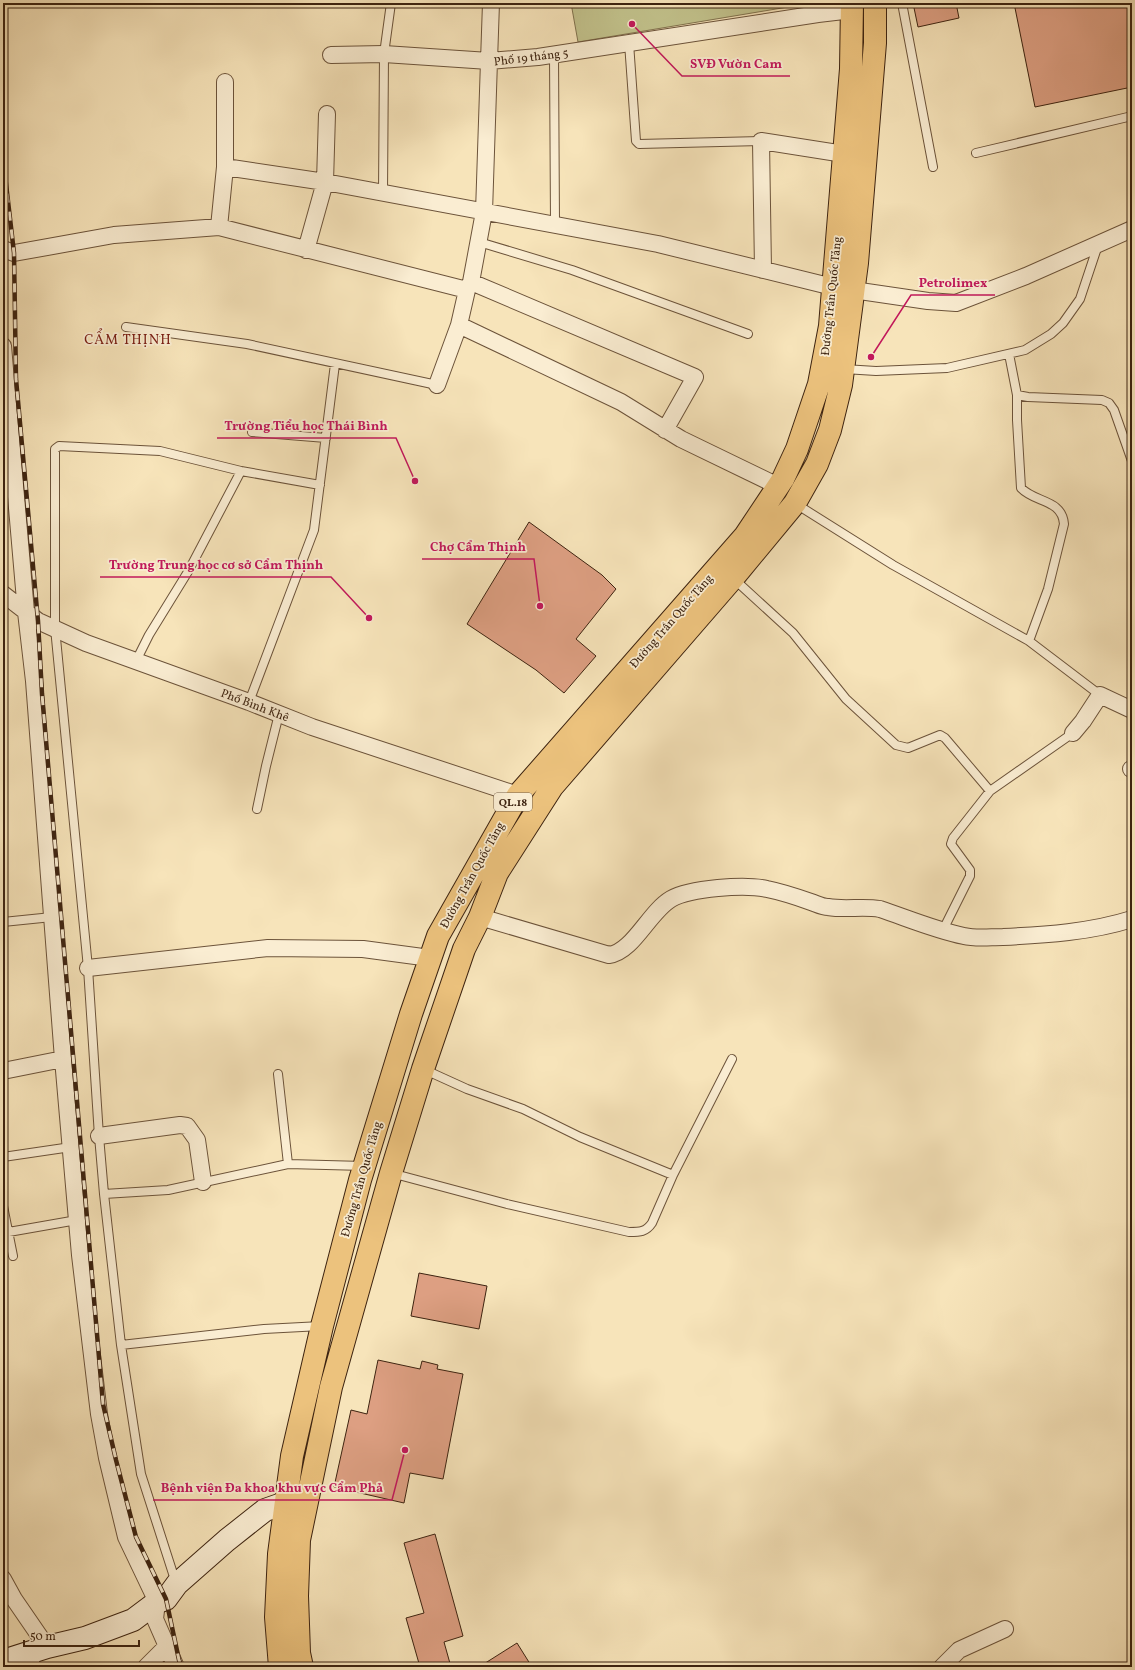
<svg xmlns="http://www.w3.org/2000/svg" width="1135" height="1670" viewBox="0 0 1135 1670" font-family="Vollkorn,serif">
<rect width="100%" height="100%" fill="#f7e4ba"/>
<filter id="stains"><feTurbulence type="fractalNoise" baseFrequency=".005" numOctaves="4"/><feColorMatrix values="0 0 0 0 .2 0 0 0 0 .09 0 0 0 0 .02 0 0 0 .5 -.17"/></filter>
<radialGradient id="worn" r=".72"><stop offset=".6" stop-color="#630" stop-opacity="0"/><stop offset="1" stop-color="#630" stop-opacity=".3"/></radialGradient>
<path fill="#c2c28c" stroke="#80724e" d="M571,3H800V5L578,42Z"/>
<path fill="#dd9f82" stroke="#3d2310" d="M913,3H956L959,18L918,27Z
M1014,3H1132V87L1035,107Z
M529,522L602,575L616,589L576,639L596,656L564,693L536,670L467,624Z
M419,1273L487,1286L479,1329L411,1316Z
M378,1360L420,1369L422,1361L438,1365L437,1369L463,1374L443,1479L410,1473L404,1503L334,1487L351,1410L367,1414Z
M435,1534L463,1636L444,1642L451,1667H420L406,1618L424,1613L404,1543Z
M517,1643L532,1667H479Z"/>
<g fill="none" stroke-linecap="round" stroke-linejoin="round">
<g stroke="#6c533a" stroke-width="10">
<path id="lane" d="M902,3L933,167
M629,43L636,141L639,144L761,141
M554,55L555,224
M976,153L1132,116
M383,192L384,54L391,3
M479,242L572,270L748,334
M126,327L247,344L437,385
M1009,354L1017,395L1028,397L1102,400L1109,403L1114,410L1132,461
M844,369L876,371L947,368L1025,350L1051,334L1063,323L1080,299L1098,245
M1017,395V420L1021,488C1035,503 1062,499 1064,524L1048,589L1029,641
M252,432L326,438
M796,504L893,565L1029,641L1100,695
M734,579L793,633L846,699L896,745L908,748L940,735L945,738L990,791
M136,661L149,635L189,570L241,471
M249,702L314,530L335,364
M257,809L266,766L279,714
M3,922L52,917
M943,930L970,876V870L951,844L953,838L990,791L1073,733
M423,1069L467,1089L523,1109L580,1137L673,1175
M278,1074L288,1164
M3,1157L71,1147
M391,1173L507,1204L629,1232C640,1232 646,1232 652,1223L673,1175L732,1059
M104,1194L168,1190L288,1164L364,1166
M3,1206L13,1256
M3,1233L77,1220
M121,1345L264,1329L321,1326
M176,1583L141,1474L121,1345L104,1194L99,1136L88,968L55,628V449L59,446L160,451L241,471L320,485"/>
</g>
<g stroke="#6c533a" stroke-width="18">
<path id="street" d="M331,55L384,54L489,61L491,3
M225,167L325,182L658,244L833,287
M219,227L225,167V82
M3,249L14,253L114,235L219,227L467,290
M306,250L325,182L327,114
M763,270L761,141L844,154
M471,282L695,377L665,430
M853,290L928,301L956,303L1026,276L1132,229
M459,325L621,402L681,439L778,486
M3,346L26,612L34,681L63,1059L80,1255L99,1414L107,1458L126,1537L157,1602L155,1619L176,1667
M437,385L459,325L467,290L471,282L484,212L489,61L538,57L818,14L852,10
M3,594L38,621L86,643L249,702L312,727L518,795
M1073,733L1083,721L1100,695L1132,710
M1131,769H1132
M480,917L609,955C633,952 649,912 671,899C690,888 745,884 767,889C782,892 797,897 811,902C817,904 822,907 828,907C846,910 863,906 880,909C907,918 935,930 964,936C976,939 990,937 1003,937C1046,935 1091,932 1132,919
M88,968L268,948L363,949L430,958
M3,1071L63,1059
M99,1136L180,1125L187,1126L197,1140L203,1182
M3,1579L14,1599L47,1647
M30,1667L33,1651
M146,1667L167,1646
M942,1667L959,1650L1005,1629"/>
</g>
<g stroke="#3d2310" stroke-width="24">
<path id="secondary" d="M3,1661L47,1647L85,1638L133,1620L157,1602L166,1599L177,1584L227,1540L265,1510L285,1503"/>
</g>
<g stroke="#3d2310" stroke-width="24">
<path id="highway" d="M280,1667L276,1617L279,1554L292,1456L322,1326L360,1180L411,1014L438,936L518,795L745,536L783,479L797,449L819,384L830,326L851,69L852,3
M302,1667L299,1653L297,1596L299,1540L331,1387L391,1173L423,1069L464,949L480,917L497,873L552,787L733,578L795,503L817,464L830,430L841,385L857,263L875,43V3"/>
</g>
<use href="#lane" stroke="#faedd2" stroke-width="8"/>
<use href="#street" stroke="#faedd2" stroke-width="16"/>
<use href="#secondary" stroke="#faedd2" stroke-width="22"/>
<use href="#highway" stroke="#ecc27d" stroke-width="22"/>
<g stroke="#3d2310" stroke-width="4.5">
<path id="rail" d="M3,158L14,253L16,379L38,621L42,694L103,1404L116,1460L136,1537L166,1599L179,1660L182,1667"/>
</g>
<use href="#rail" stroke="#faedd2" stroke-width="3" stroke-dasharray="9" stroke-linecap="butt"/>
</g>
<g text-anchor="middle" stroke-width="3.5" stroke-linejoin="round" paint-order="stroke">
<rect fill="#faedd2" stroke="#76604a" stroke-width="1" x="494" y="793" width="38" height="18" rx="3"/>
<g font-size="11" font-weight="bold" fill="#3d2310">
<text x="513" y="806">QL.18</text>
</g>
<g font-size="12" fill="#3d2310" stroke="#faedd2">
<text transform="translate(531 57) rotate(-7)" y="4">Phố 19 tháng 5</text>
<text transform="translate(831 296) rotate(-84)" y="4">Đường Trần Quốc Tảng</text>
<text transform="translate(671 621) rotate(-49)" y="4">Đường Trần Quốc Tảng</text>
<text transform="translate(255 705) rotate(21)" y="4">Phố Bình Khê</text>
<text transform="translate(472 875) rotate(-61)" y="4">Đường Trần Quốc Tảng</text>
<text transform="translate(361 1179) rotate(-74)" y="4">Đường Trần Quốc Tảng</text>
</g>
<g font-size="14" letter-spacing="1" fill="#7a1f14" stroke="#faedd2">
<text x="128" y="344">CẨM THỊNH</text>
</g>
</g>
<path fill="none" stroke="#c2185b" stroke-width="1.5" d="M632 24L682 76H790M871 357L911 295H995M415 481L396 438H217M540 606L534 559H422M369 618L331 577H100M405 1450L392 1500H153"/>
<g fill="#c2185b" stroke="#faedd2" stroke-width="1.5">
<circle cx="632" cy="24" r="4"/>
<circle cx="871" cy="357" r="4"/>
<circle cx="415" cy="481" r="4"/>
<circle cx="540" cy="606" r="4"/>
<circle cx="369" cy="618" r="4"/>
<circle cx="405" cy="1450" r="4"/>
</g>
<g font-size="13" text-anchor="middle" font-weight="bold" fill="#c2185b" stroke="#faedd2" stroke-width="3.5" stroke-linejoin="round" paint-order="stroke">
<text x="736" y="68">SVĐ Vườn Cam</text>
<text x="953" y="287">Petrolimex</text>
<text x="306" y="430">Trường Tiểu học Thái Bình</text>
<text x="478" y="551">Chợ Cẩm Thịnh</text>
<text x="216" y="569">Trường Trung học cơ sở Cẩm Thịnh</text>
<text x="272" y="1492">Bệnh viện Đa khoa khu vực Cẩm Phả</text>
</g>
<rect width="1135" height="1670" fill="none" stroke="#f7e4ba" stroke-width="16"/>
<rect x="4" y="4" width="1127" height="1662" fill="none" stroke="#3d2310" stroke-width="2"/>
<rect x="8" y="8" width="1119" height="1654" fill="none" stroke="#3d2310"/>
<path d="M24 1640v6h115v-6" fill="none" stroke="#3d2310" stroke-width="2"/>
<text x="30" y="1640" font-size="12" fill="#3d2310" stroke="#faedd2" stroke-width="3" paint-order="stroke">50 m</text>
<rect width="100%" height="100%" filter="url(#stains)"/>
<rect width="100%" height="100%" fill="url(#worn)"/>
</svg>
